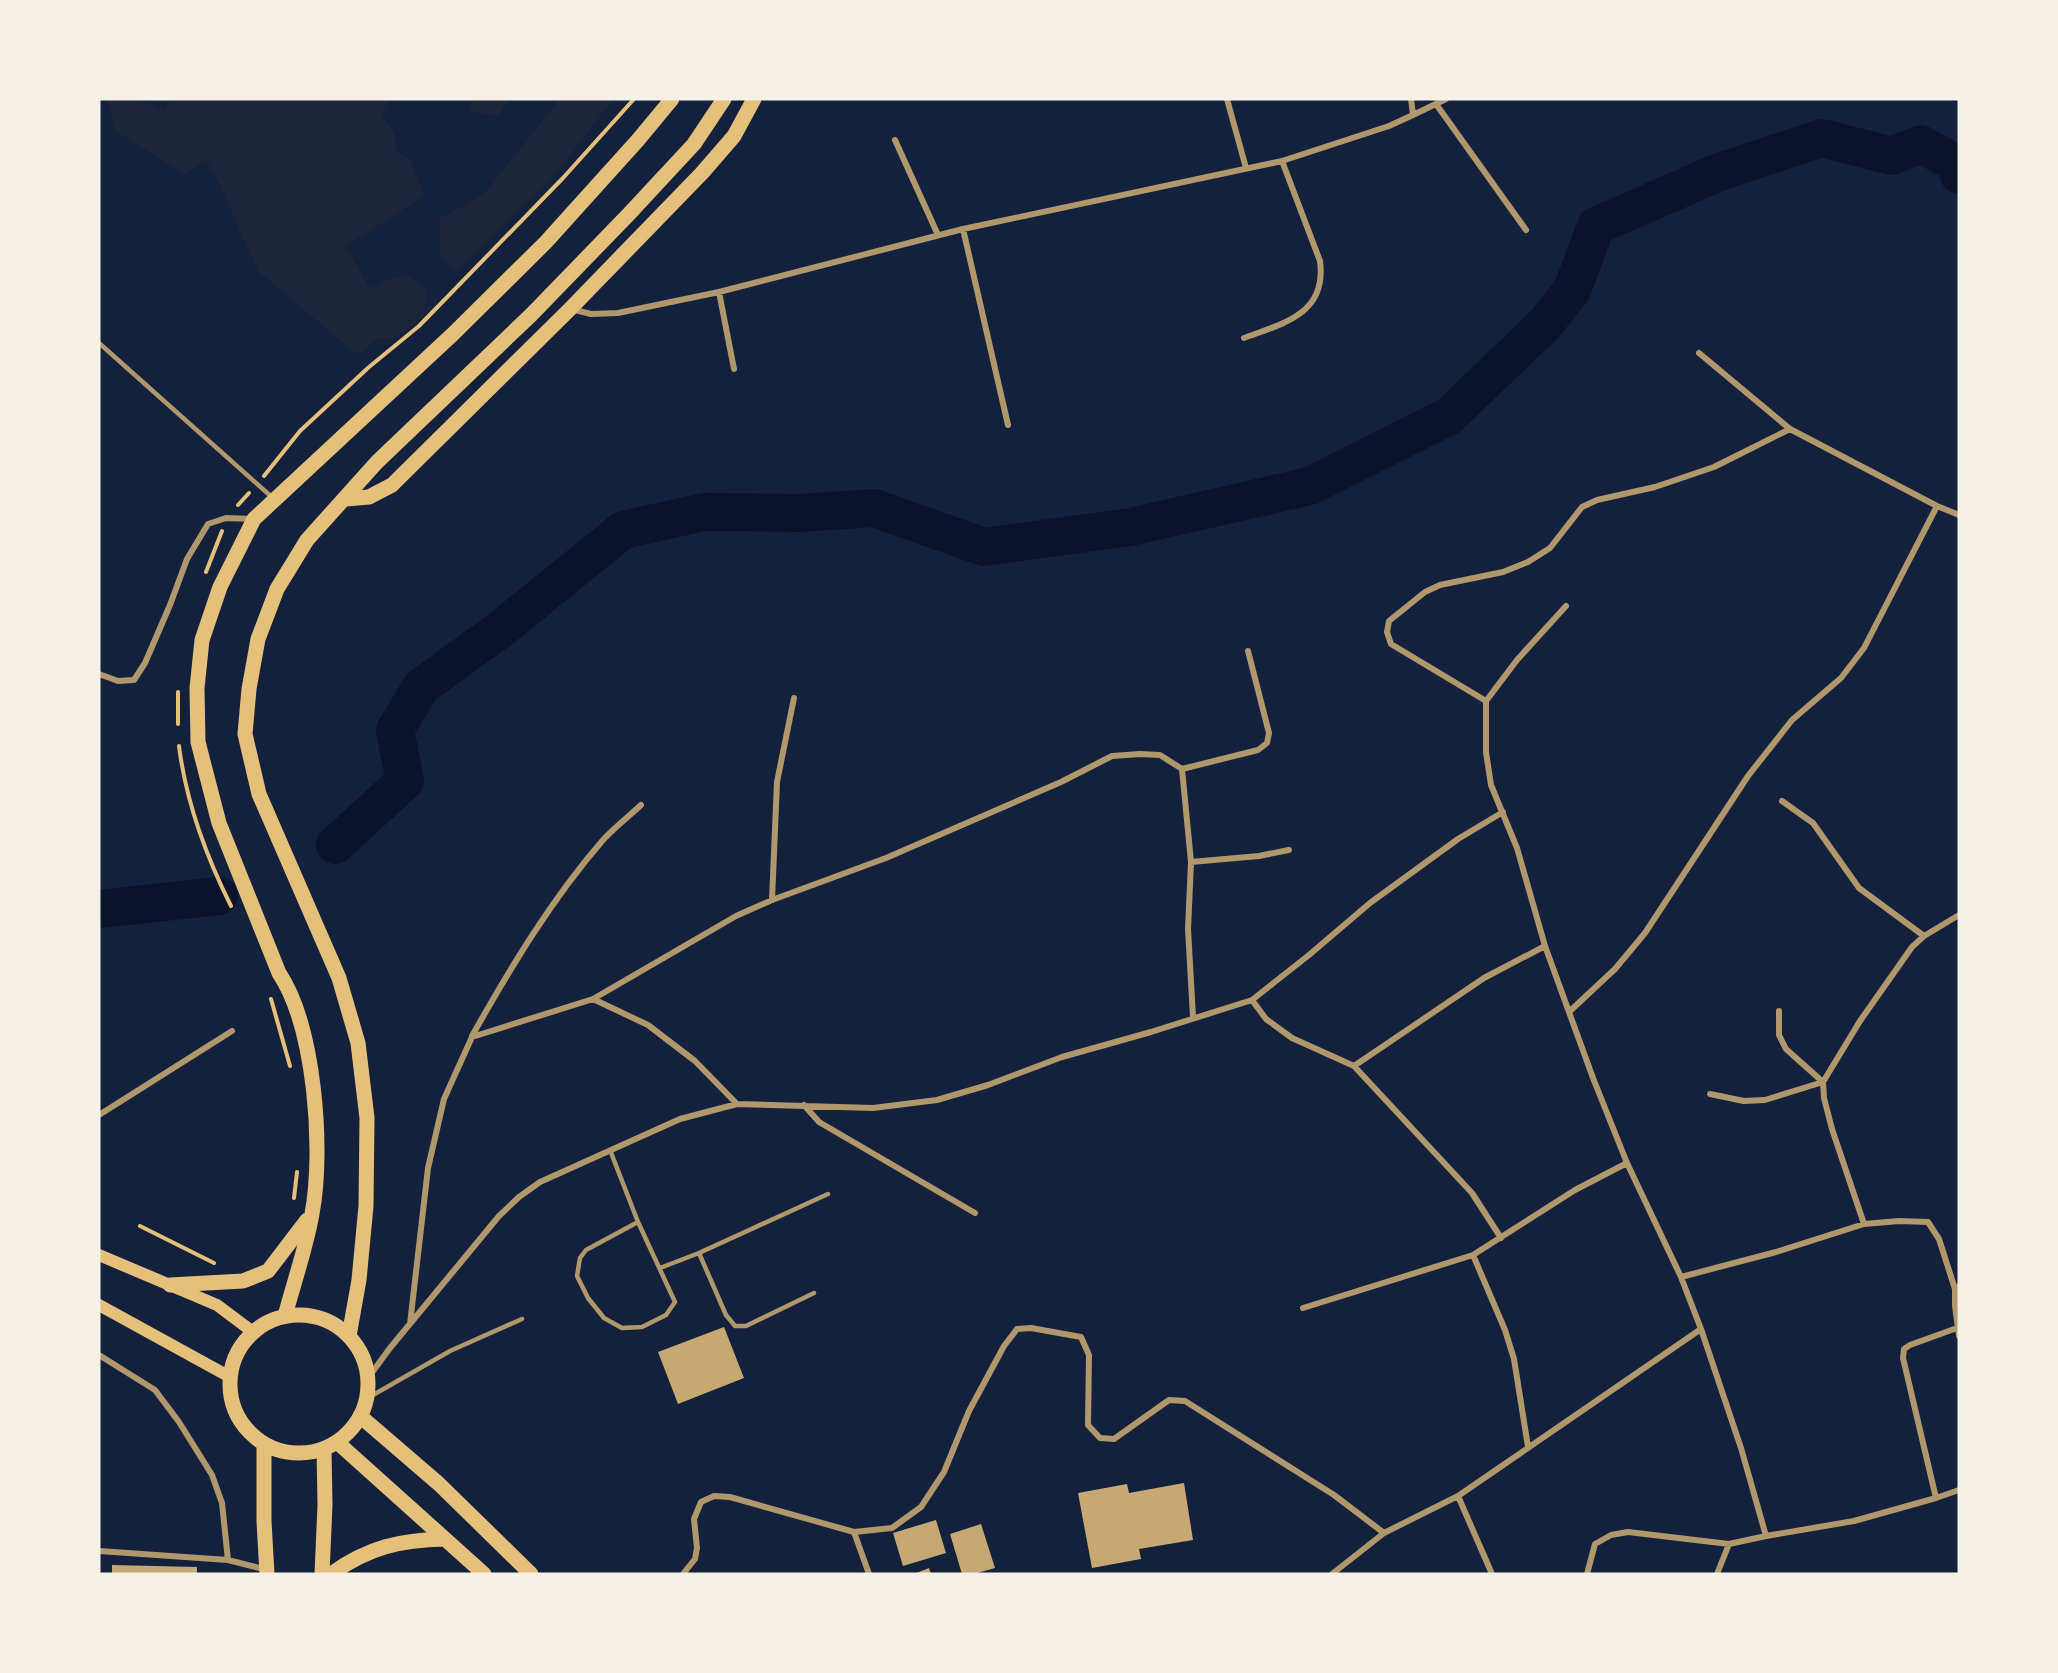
<svg xmlns="http://www.w3.org/2000/svg" width="2058" height="1673" viewBox="0 0 2058 1673" font-family="Quicksand,sans-serif">
<rect width="100%" height="100%" fill="#14213d"/>
<path fill="#1d2539" d="M108,99H136L165,111L171,99H385L387,102L382,116L395,133L396,152L411,160L424,196L346,246L369,288L405,274L428,291L423,317L393,339L377,338L363,352H354L258,271L218,181L206,160L185,174L115,131Z
M472,99H509L498,116L470,111Z
M560,99H613L555,175L456,272L440,255L439,219L484,194Z"/>
<g fill="none" stroke-linecap="round" stroke-linejoin="round">
<path stroke="#0b132b" stroke-width="38" d="M335,845L405,781L395,730L421,687L502,628L623,530L704,512L801,513L874,508L984,547L1130,527L1310,486L1449,416L1545,324L1572,290L1596,226L1719,172L1822,138L1892,156L1921,144L1955,163L1959,175
M99,909L219,896"/>
</g>
<path fill="#c6a872" d="M724,1327L744,1378L678,1404L658,1352Z
M1184,1483L1193,1540L1139,1549L1141,1559L1092,1568L1078,1493L1127,1484L1129,1493Z
M936,1520L946,1553L903,1566L893,1533Z
M981,1524L995,1568L974,1574H962L950,1534Z
M112,1565L197,1567V1574H112Z
M929,1568L931,1574H914Z"/>
<g fill="none" stroke-linecap="round" stroke-linejoin="round">
<path stroke="#e5c07b" stroke-width="4" d="M264,476L300,431L369,367L419,326L563,178L634,99
M238,505L249,493
M206,572L222,531
M178,692V724
M179,746C186,802 206,856 231,906
M271,999L290,1066
M294,1198L297,1172
M140,1226L214,1263"/>
<path stroke="#b1986c" stroke-width="4.5" d="M99,343L274,499
M610,1150L638,1222L586,1250L580,1258L577,1276L588,1298L604,1318L622,1328L642,1327L666,1315L675,1302L638,1222
M699,1253L828,1194
M660,1268L699,1253L726,1315L735,1326H746L814,1293
M366,1399L450,1351L522,1319"/>
<path stroke="#b1986c" stroke-width="6" d="M1227,99L1246,168
M1436,104L1526,230
M1413,115L1446,99
M895,140L938,235
M963,229L1008,425
M719,292L734,369
M571,309L591,314L618,313L719,292L963,229L1282,161L1389,126L1413,115L1411,99
M1244,338C1284,323 1327,314 1320,261L1282,161
M1699,353L1790,429L1937,506L1959,515
M1566,606L1517,660L1486,701V752L1491,785L1517,848L1545,946L1593,1078L1627,1163L1681,1277L1701,1329L1741,1448L1766,1536
M99,674L118,681L134,680L145,663L170,605L187,559L208,524L226,518L253,519
M1486,701L1391,644L1387,632L1389,621L1425,592L1440,585L1503,572L1528,562L1550,548L1582,507L1597,500L1655,487L1714,467L1790,429
M1182,769L1258,750L1267,743L1269,733L1248,651
M1782,801L1813,823L1859,888L1924,936
M1191,862L1259,856L1289,850
M772,900L777,782L794,698
M593,999L648,1025L695,1061L737,1104
M1252,1000L1266,1019L1292,1038L1354,1066L1484,978L1545,946
M1569,1012L1615,969L1645,933L1748,776L1792,720L1841,678L1864,648L1937,506
M472,1036C511,967 551,900 603,840C614,828 628,817 641,805
M1354,1066L1472,1193L1501,1238
M1710,1094L1744,1101L1765,1100L1823,1082L1786,1049L1779,1035V1011
M804,1105L819,1122L975,1213
M99,1115L232,1031
M1864,1224L1832,1129L1824,1098L1823,1082L1860,1021L1912,947L1924,936L1959,915
M1473,1255L1505,1330L1514,1359L1528,1447
M1681,1277L1776,1252L1864,1224L1899,1221L1928,1222L1939,1239L1955,1289
M1959,1286L1955,1289V1306L1959,1336
M1303,1308L1473,1255L1575,1190L1627,1163
M410,1324L428,1168L444,1099L472,1037L593,999L736,916L772,900L886,858L1061,782L1112,756L1140,754L1160,755L1182,769L1191,862L1188,929L1193,1017
M99,1355L155,1390L179,1422L212,1475L222,1503L228,1560
M368,1378L390,1348L499,1216L519,1197L540,1182L680,1119L737,1104L873,1108L937,1100L988,1085L1062,1057L1151,1032L1252,1000L1309,955L1370,903L1458,839L1503,812
M1458,1496L1492,1574
M1936,1498L1903,1358L1904,1349L1910,1345L1957,1328
M854,1532L892,1528L921,1507L944,1472L969,1411L1004,1346L1017,1329L1031,1328L1081,1337L1089,1355L1088,1425L1100,1438L1114,1439L1169,1400L1185,1401L1334,1495L1384,1533
M99,1551L228,1560L267,1570
M683,1574L695,1559L697,1548L694,1519L701,1502L714,1496L730,1497L854,1532L869,1574
M1332,1574L1384,1533L1458,1496L1701,1329
M1587,1574L1595,1544L1611,1535L1628,1532L1729,1544L1766,1536L1854,1521L1936,1498L1959,1490
M1717,1574L1729,1544"/>
<path stroke="#e5c07b" stroke-width="12" d="M99,1255L217,1305L253,1332
M99,1305L230,1377"/>
<path stroke="#e5c07b" stroke-width="15" d="M346,499L369,497L392,485L570,309L702,173L734,136L754,99
M170,1285L243,1281L268,1271L307,1220
M230 1384a69 69 0 1 1 138 0a69 69 0 1 1-138 0Z
M285,1316C294,1282 306,1248 312,1214C324,1150 315,1027 279,973L219,823L198,742L197,688L202,640L220,587L254,519L453,334L546,242L638,140L672,99
M349,1336L359,1280L366,1206L367,1118L358,1043L339,978L259,794L245,734L249,689L258,639L277,589L307,540L377,462L531,315L628,215L694,144L724,99
M360,1416L439,1484L531,1574
M337,1442L484,1574
M264,1445V1521L267,1574
M322,1574L325,1505L324,1449
M331,1574C369,1547 400,1540 445,1539"/>
</g>
<rect width="2058" height="1673" fill="none" stroke="#f6f1e7" stroke-width="201"/>
</svg>
